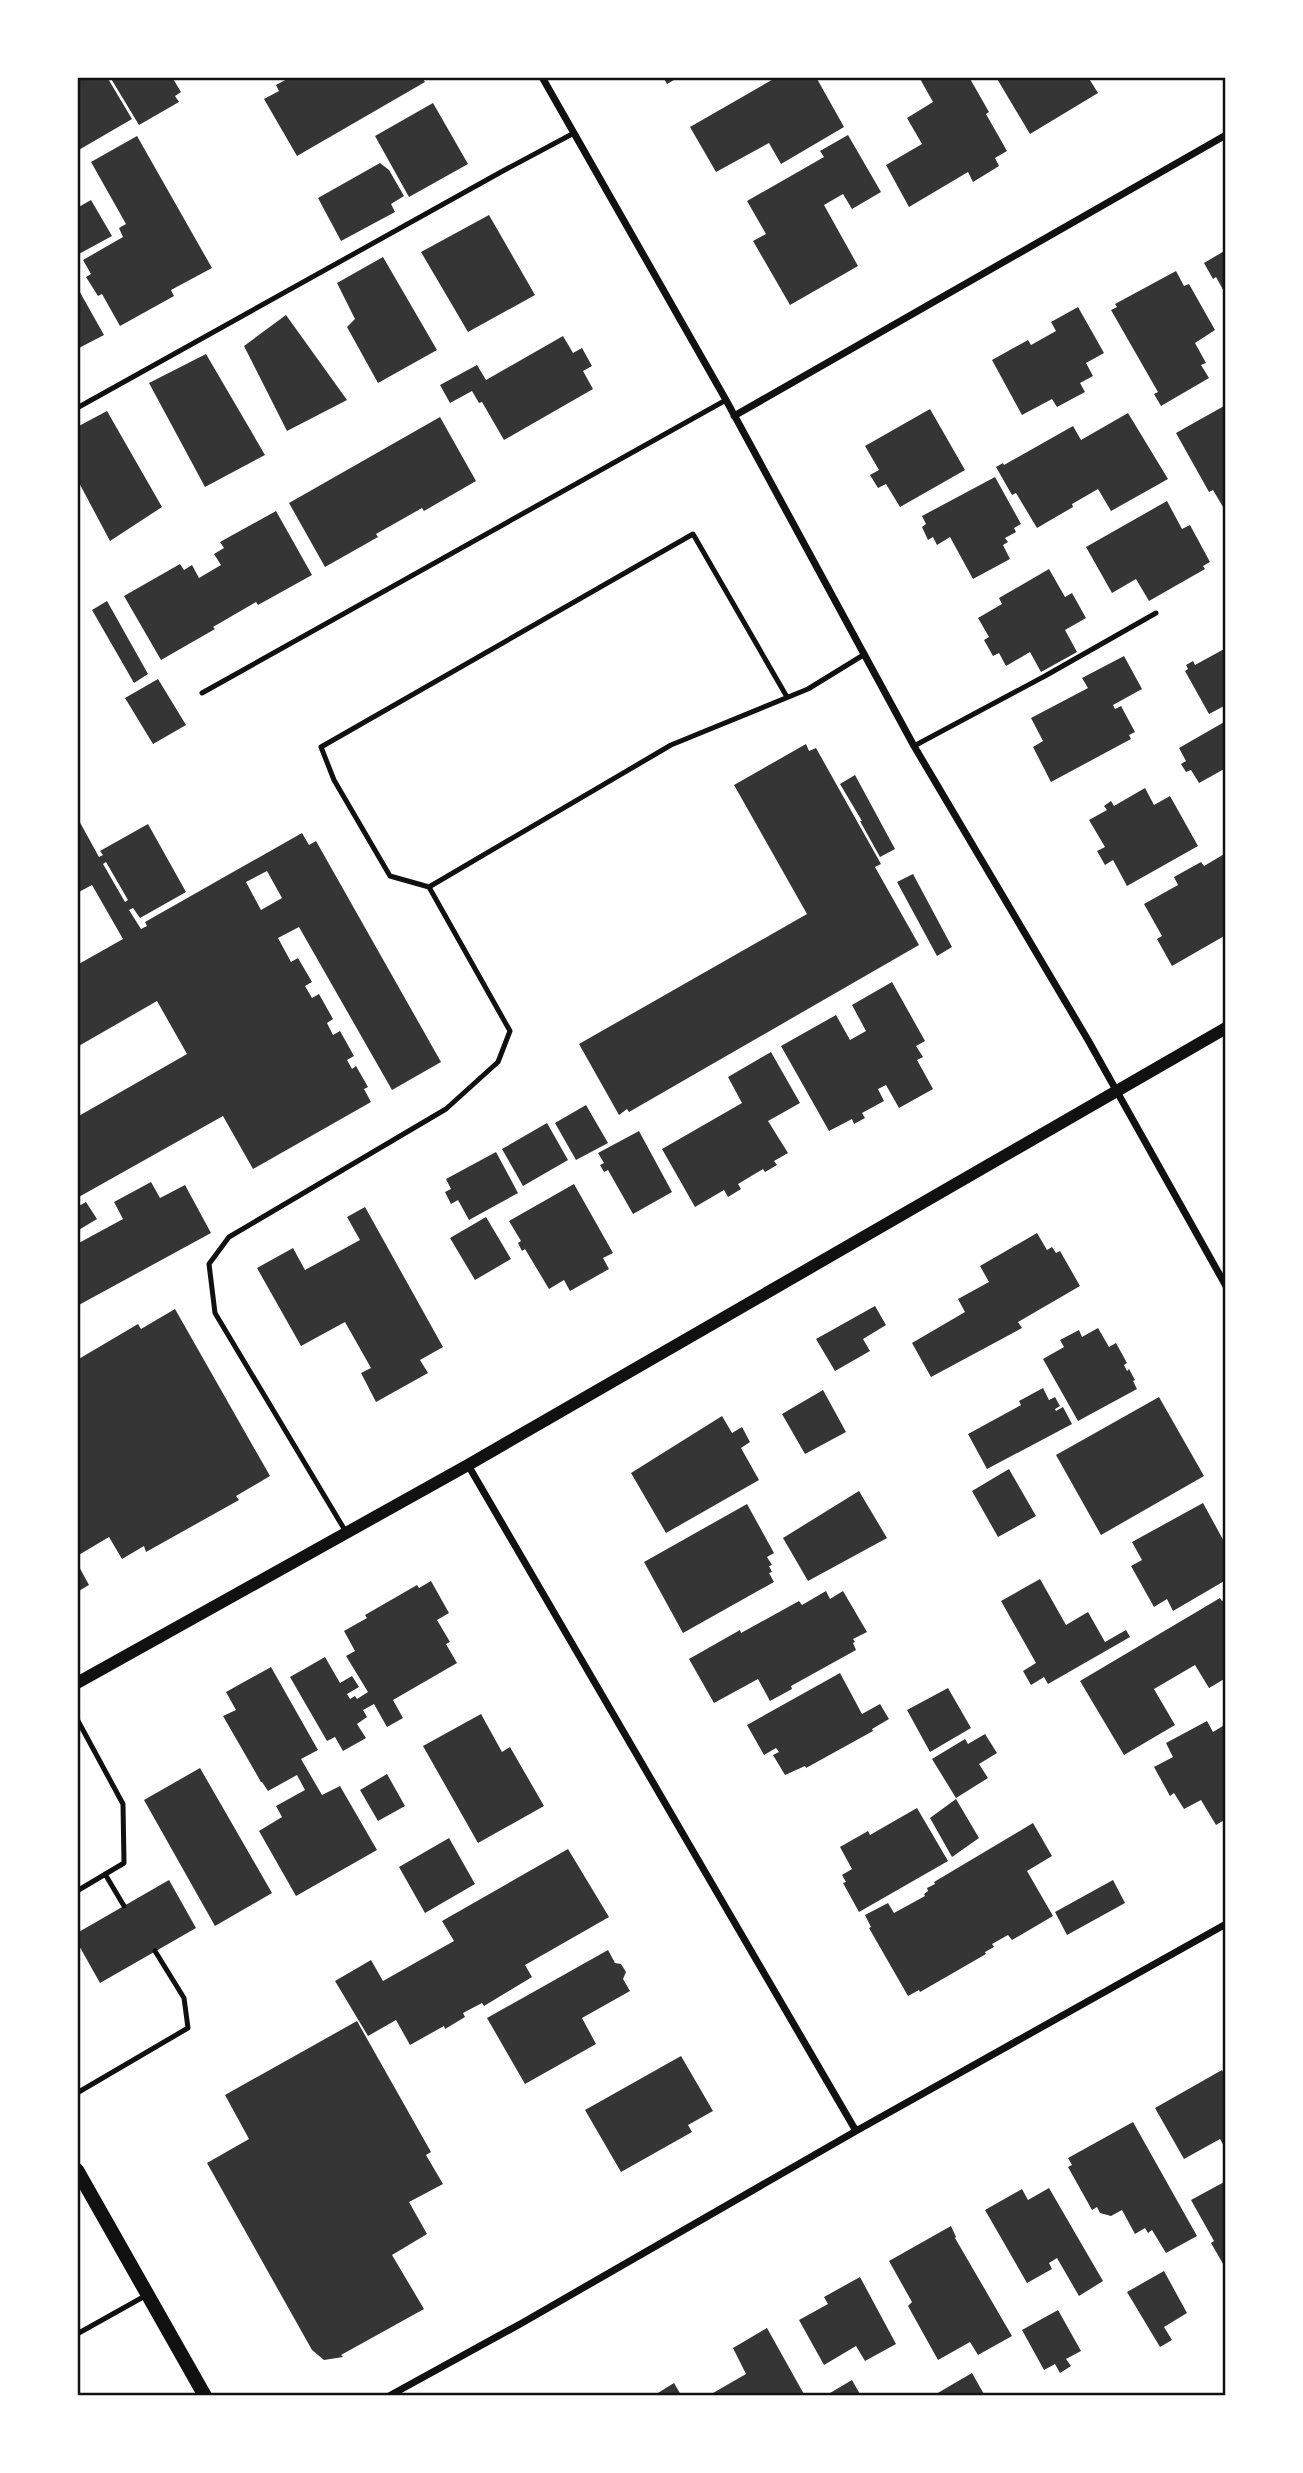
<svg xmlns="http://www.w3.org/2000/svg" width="1303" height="2473" viewBox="0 0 1303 2473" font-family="'Work Sans',sans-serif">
<rect width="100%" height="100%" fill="#fff"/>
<path fill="#353535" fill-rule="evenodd" d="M77,77H107L132,119L77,151Z
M110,77H172L181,92L175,96L179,102L139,125Z
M291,77H296L298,80L303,77H422L425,82L297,156L264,99L279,91L276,85Z
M663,77H679L667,84Z
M777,77H802L804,80L816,77L844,127L781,164L769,143L716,172L690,127Z
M919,77H969L989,112L986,114L1007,151L995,158L999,166L973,182L968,172L909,207L886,165L922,144L907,118L933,102Z
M996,77H1088L1098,93L1030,134Z
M433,103L468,164L409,197L375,136Z
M848,135L881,192L852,209L843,194L824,205L858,266L790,305L753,241L766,234L747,201L824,157L820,151Z
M137,136L212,268L171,290L174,296L120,326L102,294L98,296L86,277L91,274L83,260L123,237L119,228L126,224L91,162Z
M380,163L389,170L404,196L391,204L395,212L341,241L318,198Z
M91,200L112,236L77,255V208Z
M489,215L535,295L468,332L421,252Z
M1226,250V295L1216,277L1213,279L1204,263Z
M383,257L437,350L378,383L347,327L355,319L337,283Z
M1176,271L1184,286L1189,284L1215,330L1195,343L1206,363L1201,365L1209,378L1161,406L1154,394L1158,392L1111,310L1117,307L1115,304Z
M77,287L104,335L77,349Z
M1078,307L1104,353L1086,363L1093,376L1080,383L1085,392L1057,407L1052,399L1022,415L992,360L1028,340L1031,345L1056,331L1051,322Z
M286,315L347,400L287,431L244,346Z
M563,336L573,353L582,348L592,366L583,371L593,389L504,440L482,402L479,403L472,391L450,403L440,385L477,365L486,380Z
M206,354L265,455L205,487L149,383Z
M1224,406L1226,410V512L1213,490L1209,492L1176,433Z
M930,409L965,470L900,507L886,484L878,488L870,475L879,470L865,446Z
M107,411L162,507L110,541L77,479V427Z
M1128,413L1168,479L1111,511L1098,489L1072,504L1073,507L1037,528L1016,493L1012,495L996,467L1003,463L1004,465L1073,426L1081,440Z
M440,417L476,481L424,511L422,508L376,534L378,537L325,567L289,503Z
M995,477L1021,524L1014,528L1016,532L1005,538L1008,542L1003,545L1010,559L973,579L950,537L937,545L933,537L928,540L922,527L926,524L922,516Z
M1167,501L1182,529L1190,525L1210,562L1203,566L1205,569L1149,601L1136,579L1112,593L1086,547Z
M276,511L312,575L258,605L256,602L213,627L215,629L161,660L124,596L180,564L184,570L192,565L199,578L221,565L214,554L224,548L220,542Z
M1049,569L1065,597L1072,593L1086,618L1065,630L1077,652L1041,672L1030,652L1006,666L999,653L993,656L984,640L989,637L978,618L1002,604L999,598Z
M107,601L148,674L134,683L92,610Z
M1226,648V705L1209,714L1185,671L1188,669L1186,665L1193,661L1195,665Z
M1124,656L1142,689L1113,705L1115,709L1121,706L1135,732L1129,735L1131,739L1051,782L1033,747L1043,741L1031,718L1088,688L1082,678Z
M158,679L186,725L153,744L125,698Z
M1226,721V768L1199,783L1191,770L1186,772L1181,764L1186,761L1179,748Z
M806,744L809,751L816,748L881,864L875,867L919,945L629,1112L627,1109L619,1115L579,1044L807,914L734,785Z
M855,775L895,849L880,857L860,821H862L840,784Z
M1145,788L1154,805L1170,796L1198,846L1127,886L1113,860L1105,865L1097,851L1105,847L1089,820L1107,810L1104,806L1111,801L1114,806Z
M77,817L99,857L103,855L100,851L148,824L186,892L140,918L133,908L129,910L141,929L147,926L145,922L302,833L309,845L316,841L441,1062L392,1090L299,927L278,938L291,962L298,958L312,982L305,986L312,998L319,994L333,1019L327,1023L333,1035L340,1031L354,1056L347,1060L352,1069L356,1066L368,1087L364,1089L371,1102L253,1169L223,1116L77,1198V1117L187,1054L157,1001L77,1047V965L123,939L92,885L77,893ZM106,862L128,900L125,902L103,864ZM267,871L282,898L261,910L246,882Z
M1226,853V935L1172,966L1157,939L1162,936L1144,904L1178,885L1174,877L1201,862L1204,866Z
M913,874L952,947L937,956L897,882Z
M892,982L925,1041L916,1046L923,1057L917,1060L933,1089L899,1108L886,1085L878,1089L884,1101L862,1113L865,1118L854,1124L852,1119L829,1131L781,1046L836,1015L850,1040L866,1031L852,1005Z
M771,1052L800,1103L768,1121L788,1153L774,1161L777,1165L765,1172L763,1169L738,1184L741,1189L728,1197L724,1190L695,1207L662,1149L742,1103L728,1077Z
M586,1105L608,1143L576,1160L555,1123Z
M547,1123L568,1160L523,1186L502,1149Z
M639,1131L672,1192L633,1214L608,1170L604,1172L600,1165L604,1163L598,1153Z
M496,1152L518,1193L469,1220L458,1200L451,1204L445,1192L451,1189L446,1179Z
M151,1182L160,1198L185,1185L211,1233L77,1306V1244L123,1219L114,1202Z
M574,1184L613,1253L603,1258L609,1269L570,1291L564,1280L549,1289L525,1249L522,1251L518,1243L521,1241L509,1221Z
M86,1202L97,1219L77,1231V1207Z
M365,1207L443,1347L420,1360L428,1373L376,1402L361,1373L371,1368L345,1322L301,1346L257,1268L293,1248L305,1270L360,1240L347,1217Z
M486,1217L511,1259L475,1280L450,1238Z
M1037,1233L1047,1250L1052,1247L1056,1253L1060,1251L1080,1286L1018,1322L1022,1328L931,1377L912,1343L965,1312L958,1299L989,1282L980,1266Z
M875,1306L886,1325L863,1339L870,1351L835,1371L816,1339Z
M175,1309L270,1476L236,1496L239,1500L146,1552L144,1546L122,1559L109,1537L77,1556V1360L138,1324L141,1329Z
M1098,1328L1109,1347L1116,1343L1127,1363L1124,1365L1127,1371L1129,1369L1135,1380L1133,1381L1137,1389L1078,1421L1043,1359L1064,1347L1060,1340L1079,1330L1082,1337Z
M1043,1388L1049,1400L1055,1397L1060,1406L1055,1409L1056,1411L1063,1407L1072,1424L987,1469L968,1434L1021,1405L1019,1401Z
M823,1390L846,1432L805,1454L782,1414Z
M1159,1397L1204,1476L1101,1535L1056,1455Z
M722,1416L732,1433L742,1427L750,1442L741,1448L759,1480L666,1533L631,1473Z
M1009,1469L1036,1516L998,1537L972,1491Z
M859,1491L887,1538L808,1581L783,1538Z
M1203,1503L1226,1545V1580L1173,1611L1167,1599L1154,1607L1131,1566L1142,1560L1132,1542Z
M747,1504L774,1553L767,1557L772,1565L769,1566L772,1572L769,1573L774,1582L683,1633L644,1562Z
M77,1563L89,1585L77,1592Z
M1040,1579L1066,1625L1088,1612L1105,1642L1126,1630L1130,1637L1048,1684L1044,1677L1031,1685L1023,1671L1036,1663L1001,1601Z
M431,1581L449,1613L437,1620L450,1642L446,1644L457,1663L393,1700L403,1718L387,1727L374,1704L363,1710L367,1717L357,1724L366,1738L343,1751L335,1737L327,1741L290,1677L325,1657L340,1683L352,1676L359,1687L347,1694L350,1699L355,1696L357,1699L368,1692L346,1656L355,1651L344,1631L367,1618L365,1615L417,1585L419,1588Z
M826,1591L830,1599L843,1591L867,1632L853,1639L855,1642L853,1643L856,1650L791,1686L792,1689L770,1701L758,1679L714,1703L689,1659L740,1630L741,1633L799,1601L802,1605Z
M1220,1598L1222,1601L1226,1599V1678L1209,1688L1195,1665L1154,1689L1175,1725L1124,1755L1080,1681Z
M271,1667L318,1750L301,1759L322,1795L340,1786L377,1850L296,1896L259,1831L282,1817L276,1806L305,1790L297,1775L268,1791L262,1782H261L223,1716L236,1710L226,1692Z
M840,1673L862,1714L880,1704L889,1719L872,1729L873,1731L806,1768L805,1766L785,1775L773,1755L779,1752L776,1748L764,1755L747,1725Z
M948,1688L971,1728L930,1752L907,1710Z
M481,1714L502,1752L510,1747L544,1806L478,1843L423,1746Z
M1207,1721L1213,1732L1226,1724V1819L1216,1825L1201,1800L1184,1809L1174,1793L1170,1796L1154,1767L1173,1757L1166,1743Z
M985,1734L997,1753L979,1764L988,1778L956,1798L932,1759L965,1739L968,1744Z
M200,1768L272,1893L215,1926L144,1800Z
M387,1774L405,1806L378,1821L360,1790Z
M956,1799L979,1838L952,1857L930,1818Z
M917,1808L948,1861L859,1912L843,1883L846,1882L842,1875L852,1869L840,1847L868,1831L870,1835Z
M1033,1823L1052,1856L1027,1871L1053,1916L1012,1940L1008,1935L992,1944L994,1947L985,1952L986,1954L920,1992L919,1990L908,1996L869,1928L871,1927L865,1915L888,1903L894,1913L925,1896L924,1894L928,1891L927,1888L935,1884L934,1882Z
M449,1838L475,1884L425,1913L399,1867Z
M568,1849L609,1917L525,1965L532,1977L484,2006L482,2003L463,2013L465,2017L445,2029L444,2026L410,2045L396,2020L368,2036L335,1981L371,1960L383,1981L454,1941L442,1921Z
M169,1880L196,1928L100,1983L77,1942V1933Z
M1113,1880L1125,1903L1067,1935L1055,1912Z
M608,1950L615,1963L621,1964L626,1972L623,1979L630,1991L582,2018L596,2044L525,2084L487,2018Z
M357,2021L431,2152L426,2155L443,2184L409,2202L427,2234L392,2255L424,2309L341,2355L343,2357L324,2360L312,2350L207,2163L249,2139L225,2095Z
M681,2056L713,2111L688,2125L692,2132L621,2172L585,2110Z
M1222,2070L1226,2078V2150L1220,2139L1184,2159L1155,2108Z
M1133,2122L1197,2236L1166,2253L1152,2230L1148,2233L1145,2228L1135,2234L1122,2210L1111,2216L1100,2213L1097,2207L1092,2210L1068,2167L1072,2165L1068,2158Z
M1226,2181V2269L1211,2243L1214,2241L1191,2200Z
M1049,2188L1103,2281L1079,2296L1057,2258L1049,2263L1052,2269L1027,2283L985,2210L1022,2189L1028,2200Z
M951,2226L956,2237L955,2238L1012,2336L978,2355L970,2342L938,2360L908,2306L912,2302L889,2261Z
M1164,2271L1187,2313L1164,2327L1172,2340L1160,2347L1127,2292Z
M860,2277L896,2344L865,2361L856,2346L824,2365L799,2320L828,2304L824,2297Z
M1058,2310L1081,2351L1066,2359L1071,2366L1060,2373L1055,2364L1044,2370L1022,2330Z
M767,2328L805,2396H715L713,2393L746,2374L733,2348Z
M972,2373L985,2396H937L936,2394Z
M852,2380L861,2396H825Z
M674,2383L681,2395L653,2396Z"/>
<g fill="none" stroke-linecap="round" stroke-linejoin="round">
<path stroke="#111" stroke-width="5" d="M77,408L501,172L574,133
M202,693L726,400
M914,746L1045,676L1156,613
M429,887L671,745L808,689L865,654
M346,1532L215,1313L209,1264L229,1237L446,1109L498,1062L510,1031L429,887L390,876L334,780L321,747L693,534L787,697
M77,1719L123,1804L124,1863L77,1891
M105,1874L124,1906
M77,2093L188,2028L184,1998L155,1951
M77,2334L145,2296"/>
<path stroke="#111" stroke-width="7" d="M542,77L726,400L914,746L1088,1040L1226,1286
M734,416L1226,135
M468,1465L856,2131
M389,2396L522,2323L856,2131L1226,1924"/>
<path stroke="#111" stroke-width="12" d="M77,1683L468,1465L1226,1028"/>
<path stroke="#111" stroke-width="14" d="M77,2170L205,2396"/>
</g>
<rect width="1303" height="2473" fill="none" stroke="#ffffff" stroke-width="158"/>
<rect x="79" y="79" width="1145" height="2315" fill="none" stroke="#111" stroke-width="2.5"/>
</svg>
